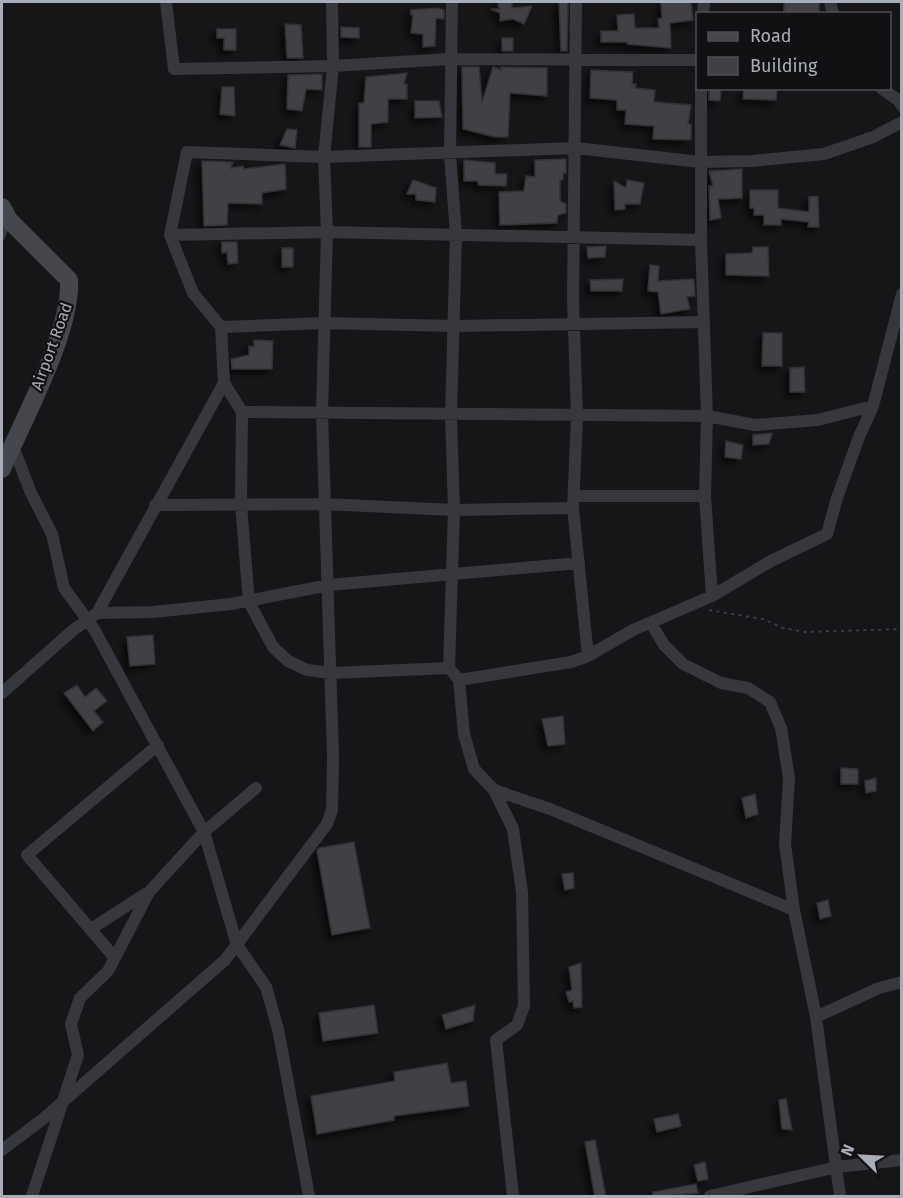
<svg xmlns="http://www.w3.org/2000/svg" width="903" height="1198" viewBox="0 0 903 1198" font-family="'Fira Sans',sans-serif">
<defs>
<filter id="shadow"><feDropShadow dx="-4.5" dy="4.5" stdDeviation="3" flood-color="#0009"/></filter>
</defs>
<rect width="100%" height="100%" fill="#161618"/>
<path fill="#404145" stroke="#303034" stroke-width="1.5" filter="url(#shadow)" d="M498,2H512V8L532,6L524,24L513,19L500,21V13L491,9H499Z
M559,2H568L567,51H561Z
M661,2H691L693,20L670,23L671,48L627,44V42H601V31H618L617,15L634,14L635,28H659L658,19L662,18Z
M784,2H819V14H784Z
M437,8L444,10V19L436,18L435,46L423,47V34L411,33L413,15H411V10Z
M285,24L301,25L303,58H287Z
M341,27L359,28V38L341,37Z
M217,29H236V50H224V38H217Z
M502,38H513V51H502Z
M462,67H479L482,102L493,67L501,70V67L547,68V96L510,93L508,137H495L463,129Z
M591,70L633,72L632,84H636L635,88L655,90L654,102L691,105L688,124H691V140L653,139L654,126L625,124L626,110H617V100L590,98Z
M407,73L404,84H407V99H388V122L371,124V147H359V103H364L366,77Z
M322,74V90L306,89L302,111L287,109L288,75Z
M222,87H234L235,116L220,114Z
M709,88L721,89L720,101L709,100Z
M744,88H777L776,100L743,99Z
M415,101H439L442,117L415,118Z
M287,129L297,130L295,148L280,145Z
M566,159V173H563V180H560V201L566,204V213L558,215L557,223L500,225L499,192L524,191L526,176L535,177V160Z
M464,160L495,163V174H507L506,186L478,185V181H464Z
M202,161L233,162L231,168L243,166L244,169L285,164L286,189L262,193V204L228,203L227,225L204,226Z
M742,169V198L718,199L721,218L710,220L709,186H713L709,171Z
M413,180L436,188L435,202L416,200V194H407Z
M627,180L644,183L640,204H625V209L615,210L614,181L626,188Z
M750,190H778V208L809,212V197L818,196L819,227H808L809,222L781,219V225H764V215H754V208H750Z
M222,242H237L238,263L228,264L227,252L222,253Z
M606,246L605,257L588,258L587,247Z
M753,247H768L769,276L726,275V254L752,253Z
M282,248H293V267H282Z
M650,265L659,266L658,281L694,279L695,296L687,297L690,309L661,314L658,292L648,291Z
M623,279L622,291H591L590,280Z
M763,333H782V366H762Z
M254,340L273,341L272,369H232L231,359L249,355V346L254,347Z
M804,367L805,392H790V368Z
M772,433L769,444L753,445V435Z
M726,441L743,445L741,459L725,457Z
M153,635L155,664L130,666L127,637Z
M77,685L85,697L96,688L107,701L94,711L103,722L93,731L64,693Z
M563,716L565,744L548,746L542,719Z
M841,768L858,769V784H841Z
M876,778V791L866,793L865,781Z
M755,794L758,814L746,818L742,798Z
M354,842L370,928L332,935L317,851L319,848Z
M573,873L574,888L565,890L562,874Z
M828,900L831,916L820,919L817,903Z
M581,963L582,1007L574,1008L573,1001L569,1002L566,992L572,990L569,967Z
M374,1005L378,1033L323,1041L319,1013Z
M475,1005L473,1021L446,1029L442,1015Z
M447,1063L451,1083L466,1081L469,1106L394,1116V1120L317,1134L311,1096L395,1081L394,1072Z
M786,1099L792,1130L782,1129L779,1100Z
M678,1114L681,1126L657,1132L654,1119Z
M595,1140L606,1197H595L585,1142Z
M705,1162L708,1179L698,1181L694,1165Z
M696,1184L698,1193L653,1197V1192Z"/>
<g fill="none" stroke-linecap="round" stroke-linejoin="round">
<path stroke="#3d3f44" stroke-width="2" stroke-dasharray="3 4.5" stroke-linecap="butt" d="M709,610L763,619L783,628L805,632L902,629"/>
<path stroke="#37383d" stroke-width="6" d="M2,237L8,223"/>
<path stroke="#37383d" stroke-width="12" d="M166,2L174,69L333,66L449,59L698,60
M576,2L573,300L577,417L573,508L588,656
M830,2L833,14
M703,14L704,2
M701,88V240L707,416L705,496L712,596
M881,88L898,100L902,106
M170,235L327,232L701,240
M221,327L324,323L454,326L704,322
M224,383L242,412L707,416L755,425L818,420L873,406
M242,412L241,505L249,602L273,647L288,661L307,670L331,673L449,668L459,680L571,662L588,656L633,630L712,596L771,561L827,534L837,498L859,437L873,406L902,294
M12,444L31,493L52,534L64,588L94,629L204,832L237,945L266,987L278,1029L309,1196
M575,496H705
M155,505L323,504L454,510L573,508
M97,613L224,383L221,327L193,293L170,235L187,152L324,157L576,148L700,162L752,161L824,154L873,137L902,122
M651,623L664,645L683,664L721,683L748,688L770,702L781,728L789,778L785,844L794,910L816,1017L840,1196
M449,668L454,510L451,416L456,235L450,154L452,2
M459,680L464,734L474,769L494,790L513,829L522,892L524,1006L517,1025L496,1040L513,1196
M2,693L72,631L97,613L153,612L231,604L329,585L579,563
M494,790L550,809L794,910
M91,929L145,894
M115,958L27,855L158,745
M816,1017L879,988L902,982
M2,1150L43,1119L225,960L327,824L332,810L333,757L322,412L327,232L324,157L333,66L332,2
M32,1196L78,1055L71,1024L80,998L108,971L149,892L204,832L256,788
M710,1196L837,1167L902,1160"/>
<path stroke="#45474d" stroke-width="18" d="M2,207L9,220L69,280C72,331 23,420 2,469"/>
</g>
<g text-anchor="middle" stroke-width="4.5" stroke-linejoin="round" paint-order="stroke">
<g font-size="16" fill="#a8adb8" stroke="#111113">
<text transform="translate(51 346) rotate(-70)" y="6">Airport Road</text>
</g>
</g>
<rect width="903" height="1198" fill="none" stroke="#a8adb8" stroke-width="6"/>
<rect x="696" y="12" width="195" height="78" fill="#111113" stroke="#4d4f55" stroke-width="1.5"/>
<rect x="708" y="32" width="30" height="9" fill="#45474d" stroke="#4d4f55" stroke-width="1.5"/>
<text x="750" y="42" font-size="18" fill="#a8adb8">Road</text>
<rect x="708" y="57" width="30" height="18" fill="#404145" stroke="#4d4f55" stroke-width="1.5"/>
<text x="750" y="72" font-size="18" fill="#a8adb8">Building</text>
<g transform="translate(861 1156) rotate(294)" stroke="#111113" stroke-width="4.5" paint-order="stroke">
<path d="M0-4.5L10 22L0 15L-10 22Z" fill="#a8adb8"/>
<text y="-9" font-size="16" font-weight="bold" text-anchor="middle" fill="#a8adb8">N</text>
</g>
</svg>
